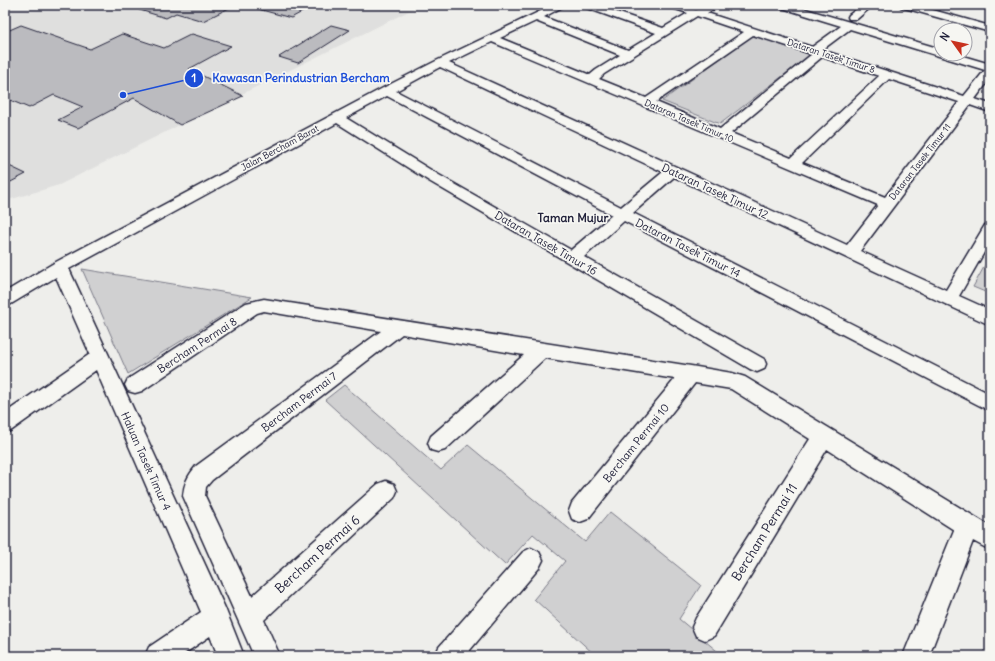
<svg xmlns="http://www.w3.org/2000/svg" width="995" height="661" viewBox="0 0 995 661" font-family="Delius,sans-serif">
<rect width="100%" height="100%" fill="#eeeeeb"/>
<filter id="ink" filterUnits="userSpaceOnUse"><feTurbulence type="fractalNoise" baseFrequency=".025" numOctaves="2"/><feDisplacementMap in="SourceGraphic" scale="8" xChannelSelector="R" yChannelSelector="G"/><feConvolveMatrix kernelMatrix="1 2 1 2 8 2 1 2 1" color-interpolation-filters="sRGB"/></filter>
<g filter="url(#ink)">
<path fill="#dfdfde" d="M5,5H421L59,185L5,201Z"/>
<path fill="#d0d0d1" stroke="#797986" d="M753,35L810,55L720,124L662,101Z
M990,256V294L973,287Z
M82,269L252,297L128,374Z
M344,385L441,470L468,445L585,542L610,512L701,585L679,619L723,656H596L534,599L565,561L533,534L505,565L325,400Z"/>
<path fill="#bbbbbf" stroke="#22223b" d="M134,5H235L203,21L176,13L166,18L133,8Z
M258,5H315L291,18L258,9Z
M21,25L90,49L122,34L164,48L192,34L231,46L189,69L243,96L180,125L134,98L78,128L58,120L83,107L54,95L29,108L5,98V32Z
M331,25L350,30L298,63L279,57Z
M5,164L26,174L5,185Z"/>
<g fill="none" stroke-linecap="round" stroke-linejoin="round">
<g stroke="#22223b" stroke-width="3">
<path id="street" d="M553,5H566L544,17L628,50L656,33L584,7L582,5H596L663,28L688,13L669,7L667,5H682L696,10L708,5H720L707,13L812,47L841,26L779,7L777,5H792L941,49V54H956L990,64V79L975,99L990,104V112L970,105L860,251L946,290L985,225L990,224V242L959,296L990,310V325L674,177L633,213L990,394V411L624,221L584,257L764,359L766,364L764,369L757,372L750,369L429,181L337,123L69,269L225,608L244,656H218L210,636L181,656H145L149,647L201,612L96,370L12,430L5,433V413L90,354L56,277L11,304L5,306V292L54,263L383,88L436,61ZM697,16L744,32L646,98L599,79L604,74ZM536,21L620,55L596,70L590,75L500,38ZM850,29L985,70L964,96L822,50ZM753,35L812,54L720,129L656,102ZM492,42L878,205L847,245L449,63ZM822,57L879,76L791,158L731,133ZM440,67L663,172L621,207L396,91ZM889,79L959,102L885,197L802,163ZM387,96L612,215L571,250L439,175L346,118Z
M862,5H873L857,19H849L848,17L849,15Z
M899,5H915L990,26V32L901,7Z
M264,299L691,366L732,373L745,377L990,526V550L973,541L929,656H903L954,530L827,449L714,636L705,640L696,636L692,627L696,618L810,439L731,389L695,383L588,519L580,522L572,519L569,511L572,503L675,379L545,358L445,450L438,452L431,450L428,443L431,436L524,355L402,334L212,480L206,487L205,496L252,596L378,484L386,481L394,484L397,491L394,498L264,620L280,656H254L183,496C184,483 188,476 196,466L381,331L264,311L257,313L142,391L135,393L128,391L125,385L128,379L246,303Z
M531,548L539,552L543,560L539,568L465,656H435L439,647L523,552Z"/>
</g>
<use href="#street" fill="#f6f6f2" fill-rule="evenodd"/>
</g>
</g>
<g text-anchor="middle" stroke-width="3.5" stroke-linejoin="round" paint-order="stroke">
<g font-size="9" fill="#22223b" stroke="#f6f6f2">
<text transform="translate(831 56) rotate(18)" y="3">Dataran Tasek Timur 8</text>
<text transform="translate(689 121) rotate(23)" y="3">Dataran Tasek Timur 10</text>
<text transform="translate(280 148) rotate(-28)" y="3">Jalan Bercham Barat</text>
<text transform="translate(920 162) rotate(-52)" y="3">Dataran Tasek Timur 11</text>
</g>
<g font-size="11" fill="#22223b" stroke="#f6f6f2">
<text transform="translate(715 191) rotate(25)" y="4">Dataran Tasek Timur 12</text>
<text transform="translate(546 243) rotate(30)" y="4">Dataran Tasek Timur 16</text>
<text transform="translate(688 248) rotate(27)" y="4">Dataran Tasek Timur 14</text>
<text transform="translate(197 345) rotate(-33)" y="4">Bercham Permai 8</text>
<text transform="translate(299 402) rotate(-37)" y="4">Bercham Permai 7</text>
<text transform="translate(636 443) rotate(-51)" y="4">Bercham Permai 10</text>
<text transform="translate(146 461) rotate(66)" y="4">Haluan Tasek Timur 4</text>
</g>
<g font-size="12" font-weight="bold" fill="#22223b" stroke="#f6f6f2">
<text x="573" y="222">Taman Mujur</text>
</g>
<g font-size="13" fill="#22223b" stroke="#f6f6f2">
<text transform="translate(764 532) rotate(-58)" y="5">Bercham Permai 11</text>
<text transform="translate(317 554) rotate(-42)" y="5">Bercham Permai 6</text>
</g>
</g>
<path fill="none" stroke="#1d4ed8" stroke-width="1.5" d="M123 95L194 78"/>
<g fill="#1d4ed8" stroke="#f6f6f2" stroke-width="1.5">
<circle cx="123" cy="95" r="4"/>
<circle cx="194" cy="78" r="10"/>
</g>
<g font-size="12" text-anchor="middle" font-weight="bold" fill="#fff">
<text x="194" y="82">1</text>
</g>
<g font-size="12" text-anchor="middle" font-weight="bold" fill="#1d4ed8" stroke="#f6f6f2" stroke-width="3.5" stroke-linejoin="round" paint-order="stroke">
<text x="301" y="82">Kawasan Perindustrian Bercham</text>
</g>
<rect width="995" height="661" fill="none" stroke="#f6f6f2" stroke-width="20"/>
<rect x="10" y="10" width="975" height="641" fill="none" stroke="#22223b" stroke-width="1.5" filter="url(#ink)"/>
<g transform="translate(953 42) rotate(303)"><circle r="19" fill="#f6f6f2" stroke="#a1a1a9"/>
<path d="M0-3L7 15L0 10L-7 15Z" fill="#c8321e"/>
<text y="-6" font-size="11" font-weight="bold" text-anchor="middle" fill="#22223b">N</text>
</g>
</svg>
